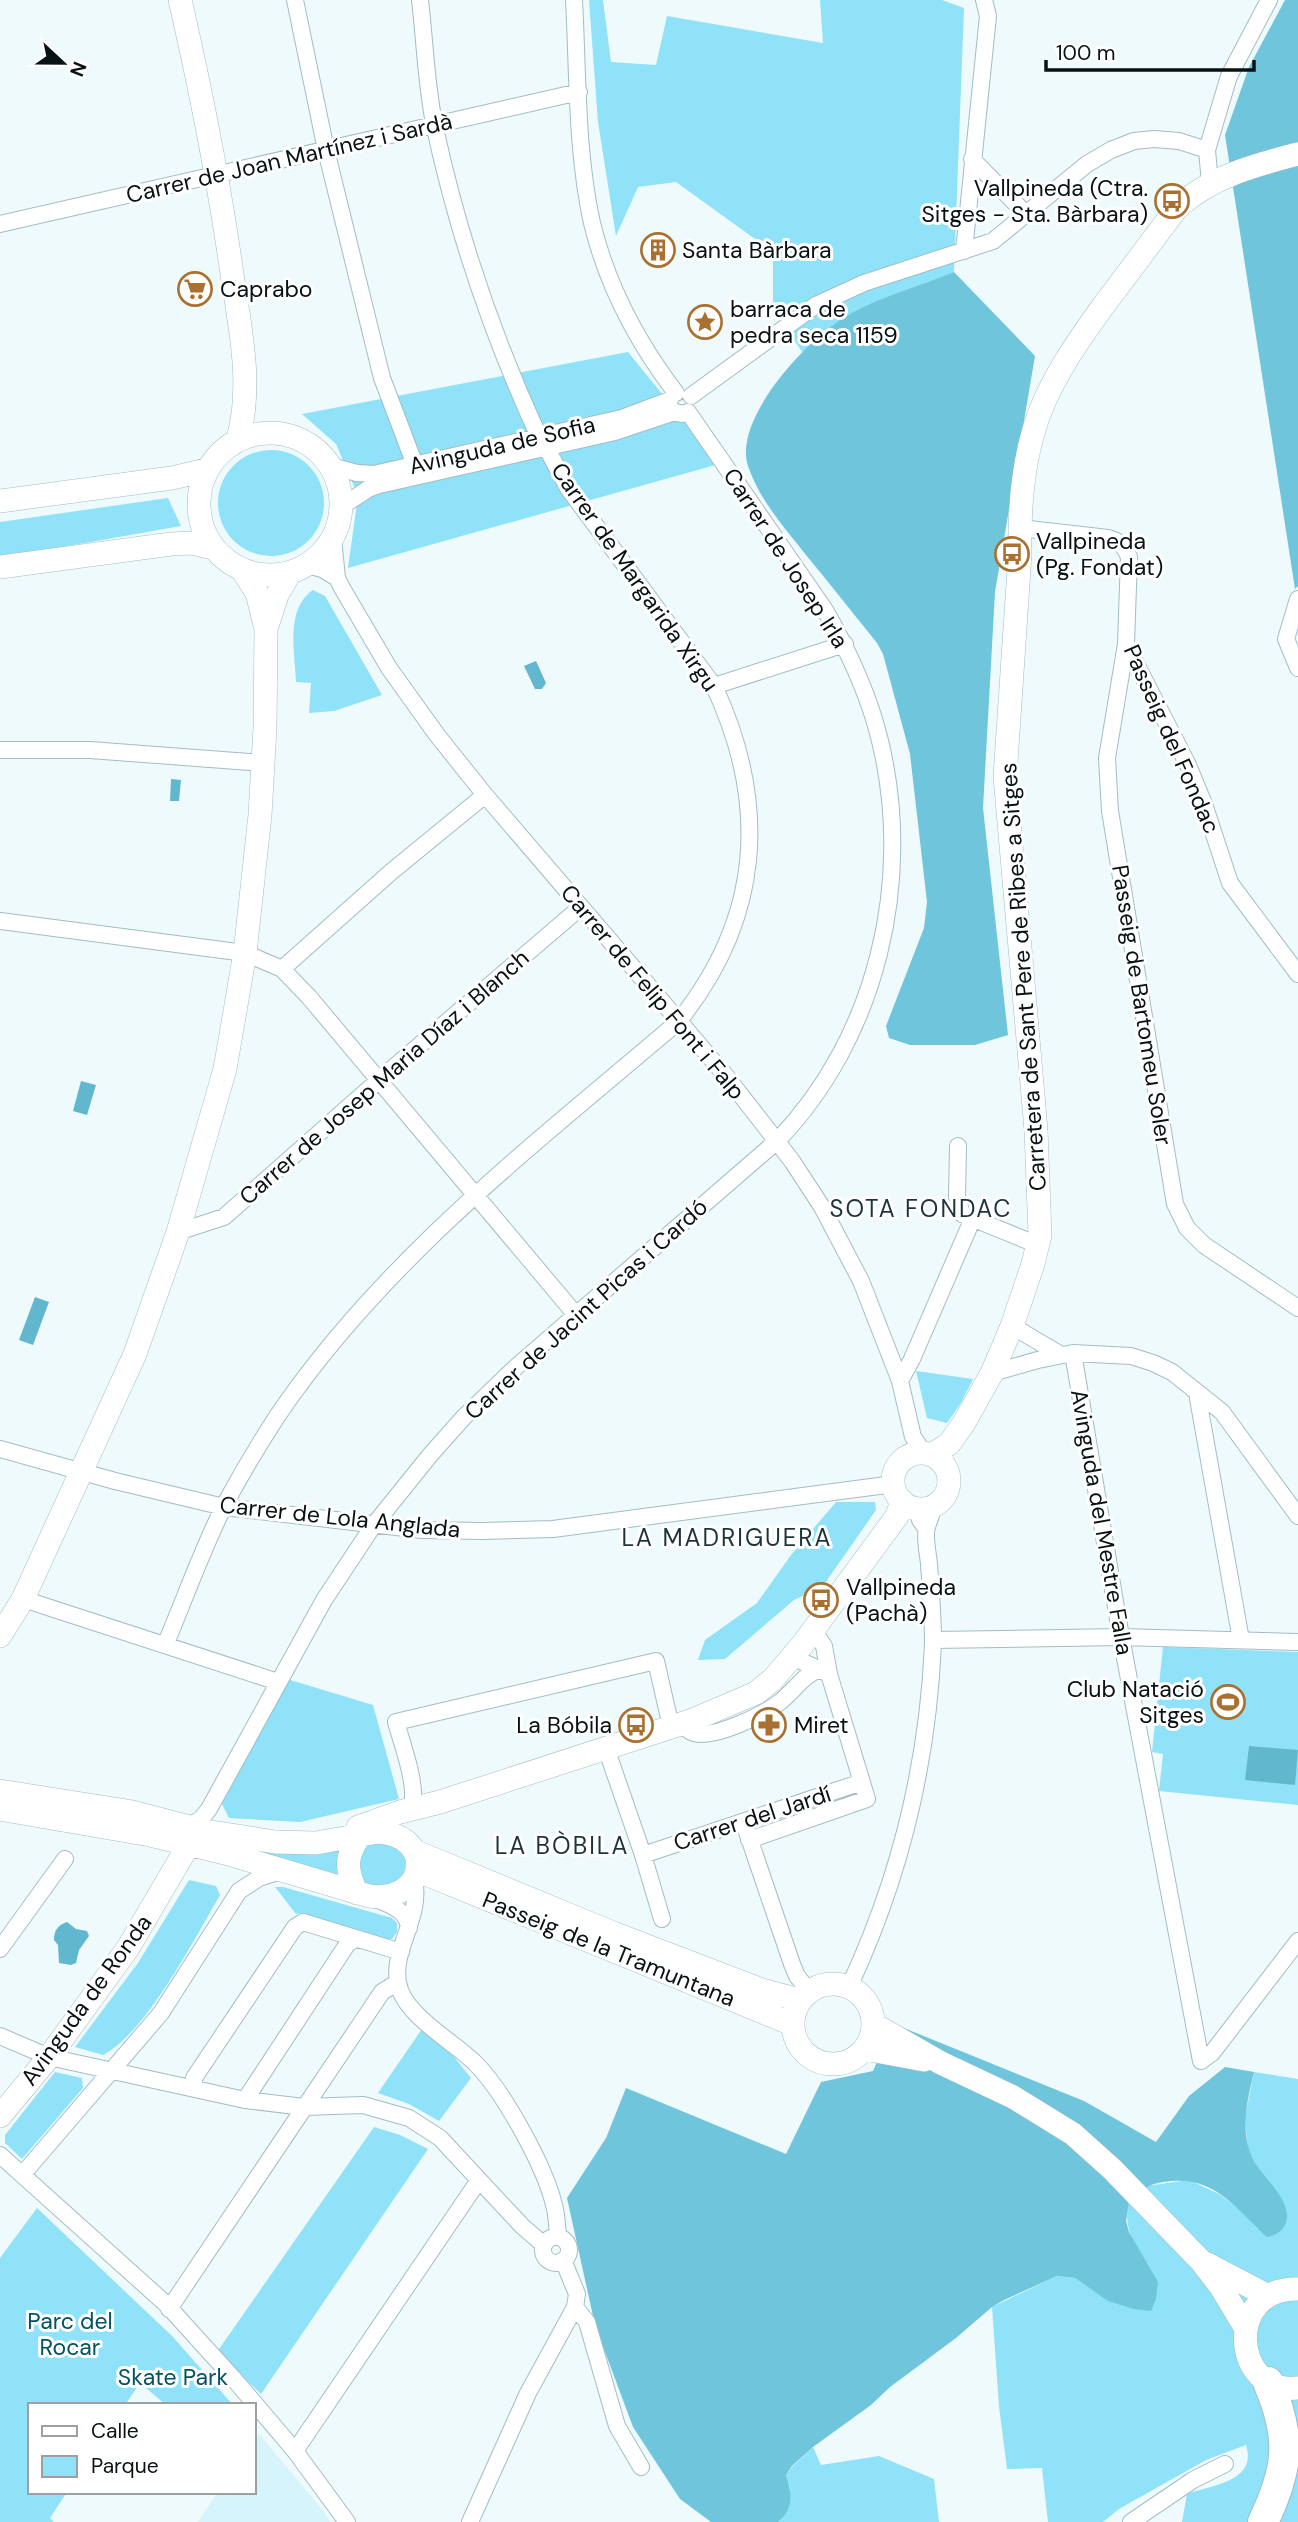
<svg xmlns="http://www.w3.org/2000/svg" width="1298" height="2522" viewBox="0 0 1298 2522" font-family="'DM Sans',sans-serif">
<rect width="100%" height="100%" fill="#effafd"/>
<path fill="#d6f4fc" d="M259,2434L325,2513L330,2522H198L218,2492H254V2442Z"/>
<path fill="#8fe2f8" d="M589,0H603L611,62L656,65L667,16L823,43L820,0H942L964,8L954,272L848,315L820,335L803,353L773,310V252L676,182L638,187L616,236L598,122Z
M628,352L719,464L348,568L358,496L336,444L302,414Z
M218 503a53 53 0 1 1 106 0a53 53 0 1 1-106 0Z
M168,498L181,526L0,558V522Z
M313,590L325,596L382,695L334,711L309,713L311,683L296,682C295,652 285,609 313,590Z
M916,1371L973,1379L961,1403L947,1423L927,1418Z
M836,1502H875L876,1510L823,1586L794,1600L725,1659L698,1660L705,1640L757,1603L791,1555Z
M1163,1647L1298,1652V1805L1159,1791L1163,1754L1152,1752Z
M287,1679L373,1705L399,1799L300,1822L229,1818L222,1804Z
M375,1840L397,1846L406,1860L404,1876L383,1891L360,1881C357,1857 353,1853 375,1840Z
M240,1846L340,1848L337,1871L340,1881Z
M189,1880L216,1886L220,1895C195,1938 146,2033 103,2055L75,2047L138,1963Z
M275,1887H283L392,1918L397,1923V1932L392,1939L385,1940L301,1913L296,1914Z
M422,2029L454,2057L471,2078L439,2121L409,2104L378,2093Z
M55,2072L82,2078L83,2088L22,2159L5,2143V2135Z
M1254,2072L1298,2079V2522H1182L1187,2494C1211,2485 1258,2482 1246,2445L1206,2460L1119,2509L1103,2522H1048L1042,2468L1007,2469L999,2406L992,2307L1057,2276L1075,2278L1097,2293L1151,2270C1136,2247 1122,2229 1129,2201L1146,2186L1189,2180L1219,2194L1238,2208L1258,2229L1265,2180L1248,2150L1245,2117Z
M374,2127L400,2135L428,2149L261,2394L217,2352Z
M37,2208L172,2336L233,2405H166L140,2383L125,2405H30V2492H67L50,2518L54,2522H0V2258Z
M813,2447L821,2465L879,2456L934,2479L939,2522H778L782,2519L790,2488L786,2475L792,2467Z"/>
<path fill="#6fc5db" d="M1285,0H1298V586L1295,589L1225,135L1249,67Z
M954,272L1035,356L995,592L983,808L1008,1035L975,1045H910L889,1038L886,1026L924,928L927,902L910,754L883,654L877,643C853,613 830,584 806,555C784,527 760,501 748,466C732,418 811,335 850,314C883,296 920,286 954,272Z
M894,2024L1084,2101L1156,2142L1189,2096L1225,2067L1254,2072C1248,2097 1242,2121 1248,2146C1254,2171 1277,2184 1285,2206C1291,2222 1283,2234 1267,2237C1237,2210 1216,2177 1172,2181C1151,2183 1146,2186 1129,2201L1126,2221L1129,2232L1158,2282L1156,2299L1151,2311L1134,2309L1108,2301L1075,2278L1057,2276L1004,2300L992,2307L956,2338L890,2387L871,2405L813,2447L792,2466L786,2475C792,2493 794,2509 778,2522H711L680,2499L633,2427L595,2325L567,2198L606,2138L626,2088L786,2154L821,2082L873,2071Z"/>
<path fill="#61b7cd" d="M536,661L546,683L542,689H535L524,666Z
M171,779L181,780L179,801H170Z
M81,1081L96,1085L87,1115L73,1111Z
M35,1297L49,1302L33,1345L19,1340Z
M1249,1746L1298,1750L1295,1785L1245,1780Z
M67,1922L76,1929L87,1931L89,1936L79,1950L76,1963L71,1965L59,1963L58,1945L54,1940C54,1930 58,1925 67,1922Z"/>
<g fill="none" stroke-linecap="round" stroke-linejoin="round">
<g stroke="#a2bdc5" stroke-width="18">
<path id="street" d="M295,0L326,150L382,378L415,465
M420,0C425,42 426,86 435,128C458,235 493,337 539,437
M574,0C578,73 576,151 592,223C607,285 637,342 676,393
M972,159L1026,214
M1210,183L1207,150L1229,76L1269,0
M0,224L579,92
M964,251L988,16L984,0
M691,396L816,305L864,283L993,241L1087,164L1111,150L1134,141L1154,139L1179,141L1207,150
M331,466L357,473L374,474L622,418L670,400
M341,507L368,489L379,485L615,432L675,412L682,414L688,412
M1020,528L1108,538C1120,541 1124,546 1129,557L1126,644L1188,765L1204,804L1230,883L1298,974
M333,538L337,578L342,588L389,668L437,735L485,795L726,1076L792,1161L822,1207L861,1281L900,1381L913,1437L924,1453
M307,565L322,569L337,578
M1298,599L1286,639L1298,668
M1126,644L1107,758L1110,811L1175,1204L1187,1228L1204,1245L1298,1308
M714,686L845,644
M0,750H90L263,763
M0,921L245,953L282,969L309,997L576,1315
M282,969L391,872L485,795
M958,1146L957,1197L962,1214L1038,1245
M178,1232L224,1217L379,1080L581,907
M1012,1326L1061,1355
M1073,1353L1121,1637L1201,2061L1212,2053L1298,1941
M992,1373L1038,1360L1073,1353L1131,1356L1153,1363L1172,1372L1222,1412L1298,1516
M900,1381L912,1359L973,1218
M1197,1393L1241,1640
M0,1449L115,1481L224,1507L422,1530L482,1531L553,1529L894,1484
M917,1509L920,1520L926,1528
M23,1599L278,1682
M933,1640L1121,1637L1298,1642
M166,1643C185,1598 202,1550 224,1506C240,1476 259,1444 278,1415C384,1259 537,1142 678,1022C762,918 769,804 714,686L568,488L546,447
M791,1659L801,1661L829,1674L824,1646L813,1630
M680,1724C684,1727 690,1732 694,1733C715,1739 765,1714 781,1701C795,1690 803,1675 820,1669
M606,1748L643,1855L662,1919
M411,1809C419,1788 402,1744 396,1722L656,1661L671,1727
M187,1827L201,1819L209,1809L324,1600L373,1526L431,1454L464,1417L516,1367L777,1141C877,1038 914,880 880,741C869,694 849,652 825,610L688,412
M747,1832L792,1964L797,1976L809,1991
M749,1840L867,1799L829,1674
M643,1855L862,1782
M414,1880C423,1919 387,1954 400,1990C410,2018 455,2043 476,2064C504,2092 545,2167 554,2205C557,2215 557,2226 558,2237
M373,1898C388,1904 408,1910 409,1928
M0,1949L65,1859
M849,1987C900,1878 928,1764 933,1643C933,1617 931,1590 929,1564C928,1553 924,1537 927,1527C929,1520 932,1514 933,1507
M0,2036L49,2057L245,2100L304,2107L363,2105L409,2118L440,2138L522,2226L544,2245
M194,2088V2078L295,1927L303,1922L401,1952
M245,2100L348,1943L356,1939
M0,2155L166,2304L233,2378L295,2451L347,2522
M22,2175L161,2013L239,1891L259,1878L281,1871
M543 2250a13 13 0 1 1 26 0a13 13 0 1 1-26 0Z
M575,2307L587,2322L617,2426L641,2467
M169,2309L382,1992L398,1982
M295,2451L479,2180
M470,2522L528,2393L575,2307L577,2294L563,2260
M1131,2522L1193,2480L1225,2464"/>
</g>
<g stroke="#a2bdc5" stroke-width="24">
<path id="secondary" d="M180,0C201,91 219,182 232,274C240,328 253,385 238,439
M199 504a71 71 0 1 1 142 0a71 71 0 1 1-142 0Z
M0,501L172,478L206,470
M0,567L171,544L192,543L213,548
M266,629L277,595L290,573
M893 1481a28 28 0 1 1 56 0a28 28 0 1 1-56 0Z
M931,1455L949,1444L964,1423L992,1373L1012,1326L1033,1264L1040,1235L1036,1130L1005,777L1020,554C1019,507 1023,456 1040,412C1056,371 1081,337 1106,302C1130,271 1153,239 1177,208C1210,177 1255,165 1298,154
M0,1636L23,1599L135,1354L178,1232L225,1069L245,953L260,815L265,728L266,629L257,593L243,571
M0,1791L133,1812L205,1831L275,1842L316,1843L378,1832C437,1836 427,1904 369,1896L225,1853L150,1835L0,1809
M358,1827L400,1812L440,1802L690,1721L756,1693L773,1679L803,1644L897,1516L902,1501
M414,1851L613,1933L762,1990L800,2000
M416,1875L426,1874L792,2024
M357,1893C343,1866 347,1853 364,1829
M793 2024a40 40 0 1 1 80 0a40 40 0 1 1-80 0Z
M873,2024L941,2063L1013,2097L1073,2134L1112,2169L1201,2261L1221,2287L1245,2327
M865,2049L924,2060
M0,2116L49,2057L128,1948L185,1851L186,1844
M1207,2264L1268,2296
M1298,2289C1224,2287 1232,2396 1298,2388"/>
</g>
<g stroke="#a2bdc5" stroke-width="32">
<path id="highway" d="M1263,2522C1289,2468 1292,2438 1268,2382"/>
</g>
<use href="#street" stroke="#fff" stroke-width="16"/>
<use href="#secondary" stroke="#fff" stroke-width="23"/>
<use href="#highway" stroke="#fff" stroke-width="30"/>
</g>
<defs>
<g id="bus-ring" transform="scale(1.75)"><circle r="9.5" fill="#fff" stroke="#a9702f" stroke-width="1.5"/><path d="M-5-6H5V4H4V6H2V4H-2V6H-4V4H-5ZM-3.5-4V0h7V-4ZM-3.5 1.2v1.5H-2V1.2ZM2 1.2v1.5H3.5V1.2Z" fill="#a9702f"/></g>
<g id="building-ring" transform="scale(1.75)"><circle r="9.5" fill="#fff" stroke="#a9702f" stroke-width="1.5"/><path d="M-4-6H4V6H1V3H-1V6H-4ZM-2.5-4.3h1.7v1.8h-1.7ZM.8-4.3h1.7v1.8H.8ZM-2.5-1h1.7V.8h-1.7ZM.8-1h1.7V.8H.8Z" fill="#a9702f"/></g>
<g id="supermarket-ring" transform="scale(1.75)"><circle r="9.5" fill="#fff" stroke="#a9702f" stroke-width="1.5"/><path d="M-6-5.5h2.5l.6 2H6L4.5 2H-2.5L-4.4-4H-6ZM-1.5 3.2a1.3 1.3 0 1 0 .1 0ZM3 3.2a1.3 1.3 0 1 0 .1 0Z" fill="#a9702f"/></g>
<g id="sight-ring" transform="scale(1.75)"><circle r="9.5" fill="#fff" stroke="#a9702f" stroke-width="1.5"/><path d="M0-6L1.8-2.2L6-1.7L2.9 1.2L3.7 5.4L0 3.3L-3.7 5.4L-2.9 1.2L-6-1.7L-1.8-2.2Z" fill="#a9702f"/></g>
<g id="stadium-ring" transform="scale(1.75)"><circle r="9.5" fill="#fff" stroke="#a9702f" stroke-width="1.5"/><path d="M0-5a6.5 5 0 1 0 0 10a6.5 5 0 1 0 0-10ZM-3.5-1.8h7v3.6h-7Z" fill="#a9702f"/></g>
<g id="pharmacy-ring" transform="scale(1.75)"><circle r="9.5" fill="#fff" stroke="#a9702f" stroke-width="1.5"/><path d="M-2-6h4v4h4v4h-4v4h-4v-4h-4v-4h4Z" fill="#a9702f"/></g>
</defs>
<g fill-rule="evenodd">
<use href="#bus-ring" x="1172" y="201"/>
<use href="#building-ring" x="658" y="250"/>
<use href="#supermarket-ring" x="195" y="289"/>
<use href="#sight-ring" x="705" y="322"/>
<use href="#bus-ring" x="1012" y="554"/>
<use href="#bus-ring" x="821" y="1600"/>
<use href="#stadium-ring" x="1228" y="1702"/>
<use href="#bus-ring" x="636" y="1725"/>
<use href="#pharmacy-ring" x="769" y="1725"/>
</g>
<g text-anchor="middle" stroke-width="6" stroke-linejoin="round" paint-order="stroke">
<g font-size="23" fill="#081215" stroke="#fff">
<text transform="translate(289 158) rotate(-13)" y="8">Carrer de Joan Martínez i Sardà</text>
<text transform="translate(502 445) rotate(-13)" y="8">Avinguda de Sofia</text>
<text transform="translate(786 558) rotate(57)" y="8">Carrer de Josep Irla</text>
<text transform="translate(635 577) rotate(55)" y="8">Carrer de Margarida Xirgu</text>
<text transform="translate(1172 739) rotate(66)" y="8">Passeig del Fondac</text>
<text transform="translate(1023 977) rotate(-94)" y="8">Carretera de Sant Pere de Ribes a Sitges</text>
<text transform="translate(653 992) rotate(50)" y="8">Carrer de Felip Font i Falp</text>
<text transform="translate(1142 1005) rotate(81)" y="8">Passeig de Bartomeu Soler</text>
<text transform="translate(384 1077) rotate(-41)" y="8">Carrer de Josep Maria Díaz i Blanch</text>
<text transform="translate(586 1309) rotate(-42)" y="8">Carrer de Jacint Picas i Cardó</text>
<text transform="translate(340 1517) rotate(6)" y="8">Carrer de Lola Anglada</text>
<text transform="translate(1102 1522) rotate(80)" y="8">Avinguda del Mestre Falla</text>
<text transform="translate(752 1818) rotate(-18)" y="8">Carrer del Jardí</text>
<text transform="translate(609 1949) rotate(22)" y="8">Passeig de la Tramuntana</text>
<text transform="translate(86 2000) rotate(-54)" y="8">Avinguda de Ronda</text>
</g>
<g font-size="23" fill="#081215" stroke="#fff" text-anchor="start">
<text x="1148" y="196" text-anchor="end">Vallpineda (Ctra.<tspan x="1148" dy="26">Sitges - Sta. Bàrbara)</tspan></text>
<text x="682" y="258">Santa Bàrbara</text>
<text x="220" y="297">Caprabo</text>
<text x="730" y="317">barraca de<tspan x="730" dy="26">pedra seca 1159</tspan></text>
<text x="1036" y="549">Vallpineda<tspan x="1036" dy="26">(Pg. Fondat)</tspan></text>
<text x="846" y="1595">Vallpineda<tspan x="846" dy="26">(Pachà)</tspan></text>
<text x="1204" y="1697" text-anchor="end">Club Natació<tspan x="1204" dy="26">Sitges</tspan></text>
<text x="612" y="1733" text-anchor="end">La Bóbila</text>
<text x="794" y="1733">Miret</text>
</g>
<g font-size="23" fill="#035262" stroke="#fff">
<text x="70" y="2329">Parc del<tspan x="70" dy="26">Rocar</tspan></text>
<text x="173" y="2385">Skate Park</text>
</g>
<g font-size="24" letter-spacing="2" fill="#1b3339" stroke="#fff">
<text x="921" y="1217">SOTA FONDAC</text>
<text x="727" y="1546">LA MADRIGUERA</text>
<text x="562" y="1854">LA BÒBILA</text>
</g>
</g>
<rect x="28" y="2403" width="228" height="91" fill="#ffffff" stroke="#9ca0a1" stroke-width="2"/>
<rect x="42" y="2426" width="35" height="10" fill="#ffffff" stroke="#9ca0a1" stroke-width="2"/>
<text x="91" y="2438" font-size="21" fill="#081215">Calle</text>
<rect x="42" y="2456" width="35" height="21" fill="#8fe2f8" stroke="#9ca0a1" stroke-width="2"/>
<text x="91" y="2473" font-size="21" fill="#081215">Parque</text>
<g transform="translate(63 63) rotate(112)" stroke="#ffffff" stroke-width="5" paint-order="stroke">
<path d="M0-5L12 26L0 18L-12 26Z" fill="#081215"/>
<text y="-10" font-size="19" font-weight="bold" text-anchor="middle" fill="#081215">N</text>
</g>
<path d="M1046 60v10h208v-10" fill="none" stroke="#081215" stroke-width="3.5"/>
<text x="1056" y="60" font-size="21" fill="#081215" stroke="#ffffff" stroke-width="5" paint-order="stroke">100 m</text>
</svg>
